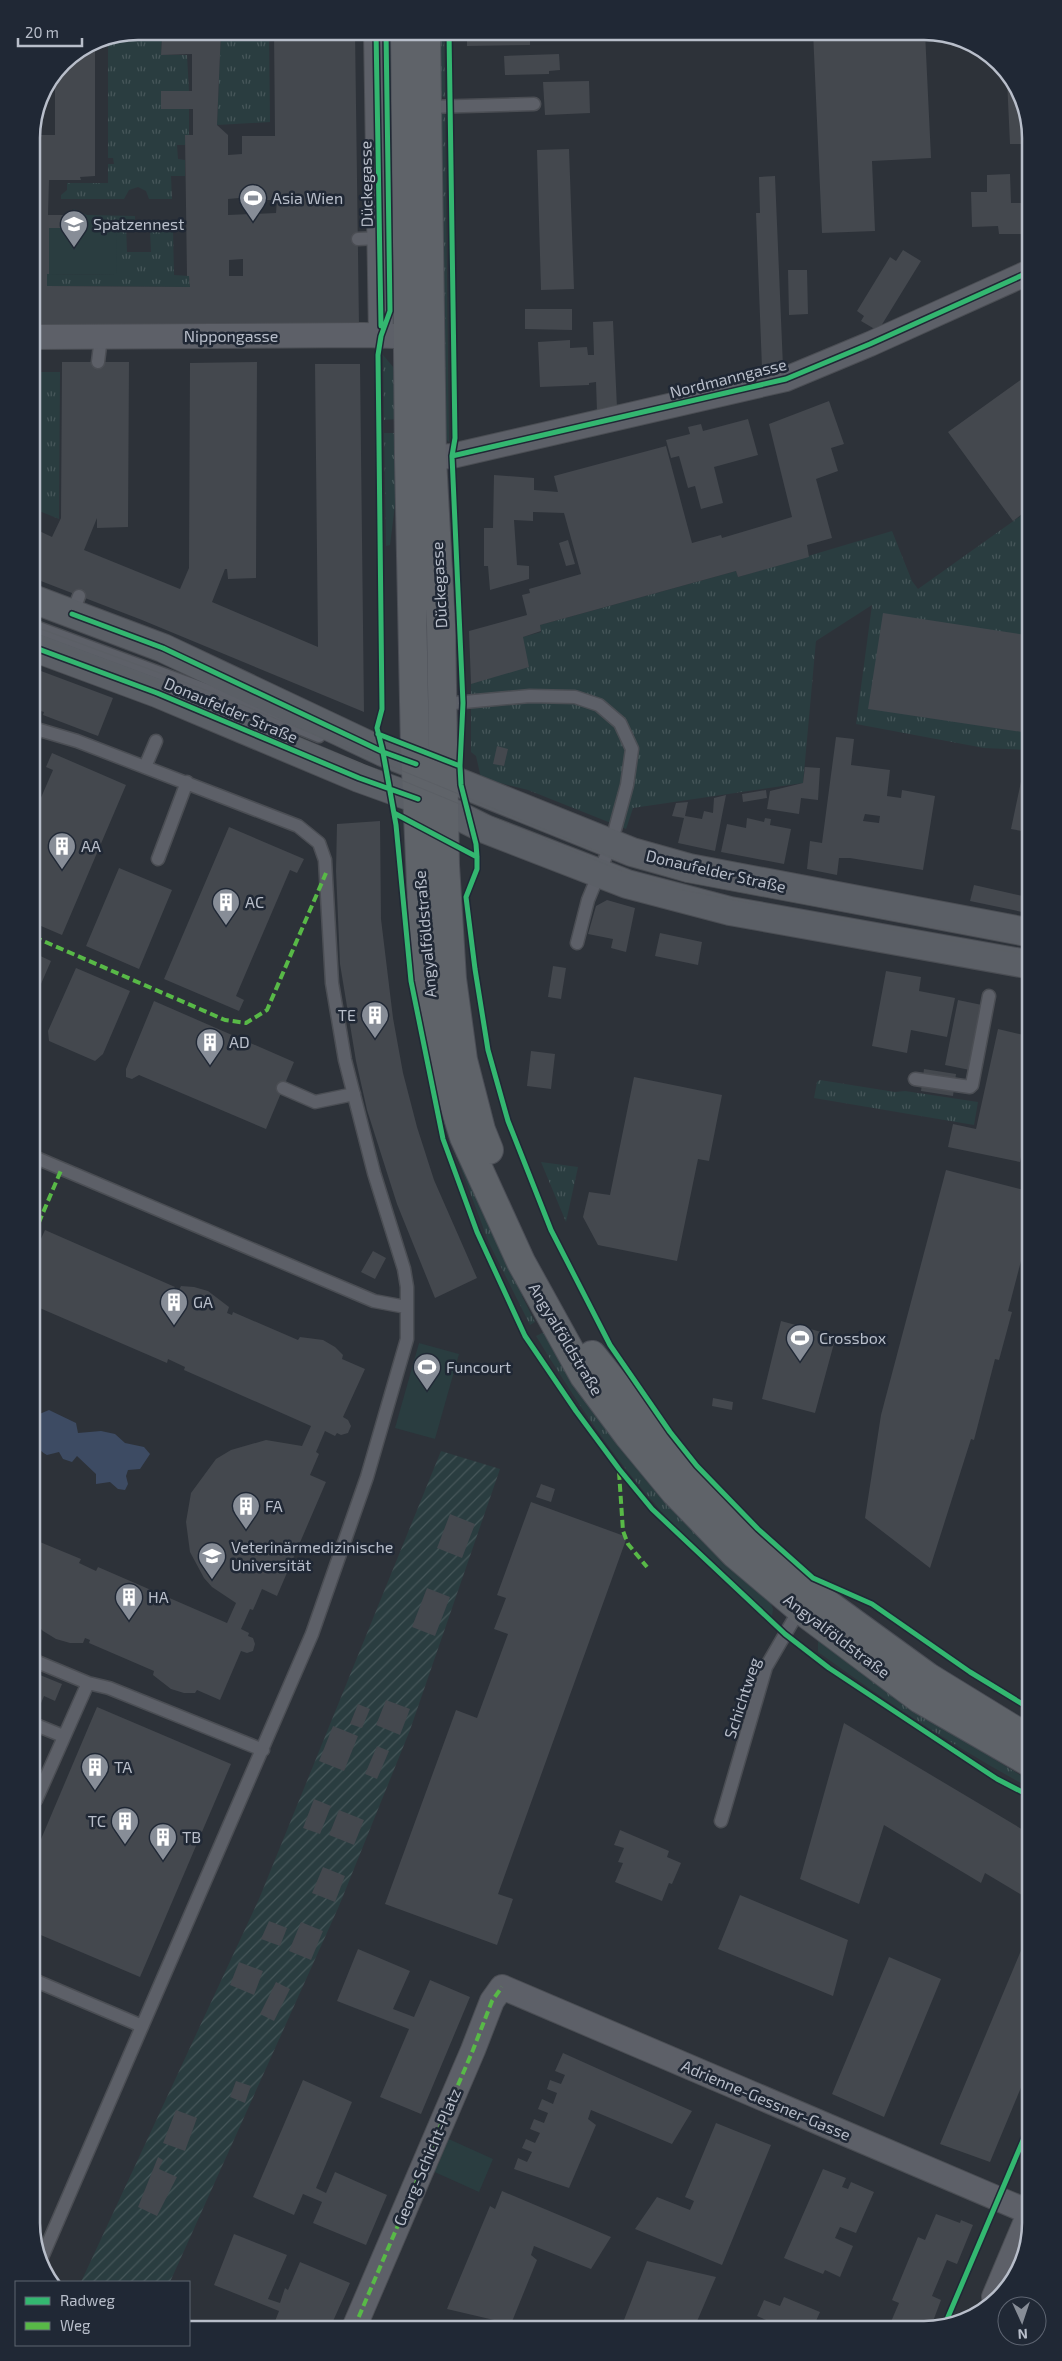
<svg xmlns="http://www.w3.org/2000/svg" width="1062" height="2361" viewBox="0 0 1062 2361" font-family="'Exo 2',sans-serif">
<defs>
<pattern id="grass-tufts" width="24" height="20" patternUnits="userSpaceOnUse" patternTransform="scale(1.25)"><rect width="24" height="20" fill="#2a3d40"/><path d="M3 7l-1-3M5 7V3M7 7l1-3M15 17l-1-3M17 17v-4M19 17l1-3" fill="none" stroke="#47575a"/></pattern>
<pattern id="garden-furrows" width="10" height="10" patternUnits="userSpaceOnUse" patternTransform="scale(1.25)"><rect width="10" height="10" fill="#2a3d40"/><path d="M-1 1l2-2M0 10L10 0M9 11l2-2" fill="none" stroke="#47575a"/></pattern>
</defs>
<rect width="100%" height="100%" fill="#2d3239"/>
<path fill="url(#grass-tufts)" d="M138,31H188V36L162,37L161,55H187L189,91L161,92V109H189V135L185,136V145H177L178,159L185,160V176H171L172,199H149L146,191L138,187L129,190L124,199H61V195L67,190V183H108V164H114L113,158H108V37Z
M221,31H269L270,122L217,125Z
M389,31H401L396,313L392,310Z
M432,31H444L445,98L432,92Z
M443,113H445L449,442L441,434L433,121Z
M74,209L87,215L135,216V224H126L127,252H151L150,230H173L174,275L189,276L190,287L47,286V274L117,275L74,218L69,215Z
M383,355L394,368L396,374V419L384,420Z
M32,372H60L59,519L32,508Z
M384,433H397V489L390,545L386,546Z
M1026,512L1027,750L984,748L856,724L872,605L816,641L803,783L633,808L626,829L528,790L481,778L476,756L471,752V684L523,637L541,632L540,625L736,571L738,577L892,531L912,581L918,589Z
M820,1080L895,1092L905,1091L978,1102L974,1125L814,1098L817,1082Z
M453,1147L527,1294L522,1296L535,1322L530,1325L489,1243Z
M541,1162L578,1167L566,1222Z
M546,1331L769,1599L773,1609L772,1616C734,1583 696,1549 662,1512C613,1458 574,1398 536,1336Z
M818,1641L834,1645L966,1742L1030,1781V1788C956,1748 887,1702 818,1652Z"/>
<path fill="#2a3d40" d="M32,207H48V215H69L75,221L116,220L117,275L32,274Z
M419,1343L459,1354L435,1439L395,1428Z
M442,2136L493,2159L479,2192L428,2169Z"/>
<path fill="url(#garden-furrows)" d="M441,1451L500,1469L410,1730L339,1906L170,2282H81L259,1899Z"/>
<path fill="#3d4b63" d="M49,1410L76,1423L78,1433L101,1431L115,1434L125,1443L144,1447L150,1454L140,1469L128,1470L126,1476L128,1484L125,1490L118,1489L110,1482L96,1484V1474L77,1456L72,1462L63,1459L59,1452L47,1455C30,1446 35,1430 35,1413L37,1415Z"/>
<path fill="#44484e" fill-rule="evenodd" d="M192,31H221L217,125L228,135V155L242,154V136H275L274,31H355L359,326L32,325L31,135H55V74L63,62L95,41V176L80,177L81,180H49L48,215H69L74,221L71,228H49V274H47V286L190,287L189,276H187L185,135H193V109H161V91H192V54L161,55L162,37L192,36ZM250,197V200H277L276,213L228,215V199ZM243,259V276H229V260Z
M467,31H530V45L467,46Z
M813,31L925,32L931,158L872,161L875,231L822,233Z
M559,54L560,70L549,71V74L505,75L504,56Z
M1007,79L1025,103V144H1010Z
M589,81L590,113L545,115L543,82Z
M569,149L574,289L541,290L537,150Z
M1010,174L1011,203H1021L1023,234H999L998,226L972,227L971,192H987V175Z
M775,176L783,367L762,368L756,213H760L759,177Z
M903,250L921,261L878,331L861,321L864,316L857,311L890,257L896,261Z
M788,270H807L808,314L789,315Z
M525,309H572V330L525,329Z
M613,321L617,408L597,412L596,382L589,383V385L540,387L538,342L570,340V348L587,347L588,355H594L593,322Z
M62,362H129L128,527L97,528V518L84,550L180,589L189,568L190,363L257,362L256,578L228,579L227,569H225L212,602L318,647L315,364H360L364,712L142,620L33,578V528L52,537L61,518Z
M1026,376V511L1013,521L948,432Z
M829,401L844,444L831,448L838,471L816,479L832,538L807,545L809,557L738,577L736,571L540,625L541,631L523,637L529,667L471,684L469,631L527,615L522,595L530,593L529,589L581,574L564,513L533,512V521L514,520L517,565L529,566V579L490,590L488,566H484V528H493L494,475L534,478V490L558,492L554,476L666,446L692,543L721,535L722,538L792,517L769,424Z
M748,419L758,455L714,467L723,503L701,509L695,486L688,488L679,456L671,458L666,440L690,434L688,427L701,424L703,431Z
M568,540L575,564L566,566L559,543Z
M883,613L1026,635L1027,700L1022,732L868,709Z
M33,668L113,698L98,736L43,715L44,712L37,710L36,712L33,711Z
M836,737L854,739L851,765L890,770L887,796L901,798L902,790L935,796L923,870L850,858H839L837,875L807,869L810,841L822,843ZM865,814L880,816L879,823L863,821Z
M497,746L508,749L504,766L493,764Z
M52,753L126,785L62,935L34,923L33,816L53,770L46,767Z
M1026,758H1027V832L1011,829Z
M805,767L820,768L818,800L801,798L799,814L767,809L770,791L803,783Z
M766,790L767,798L743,802L742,794Z
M726,795L715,851L678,843L684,818L672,816L676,803L688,802L685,816L702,819L704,811L713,813L714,798Z
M747,818L764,822L765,818L771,819L770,825L791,829L784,864L721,852L727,824L746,828Z
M380,821L381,919L393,1018L403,1073L417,1127L434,1180L477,1278L435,1298L397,1204L367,1110L356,1061L340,964L336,871L337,824Z
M229,827L304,859L297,873L290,870L236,996L244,1000L239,1011L164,979Z
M119,868L172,890L139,969L86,946Z
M974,885L1027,897V913L970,901Z
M607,900L635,908L626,952L611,948L613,939L588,934L596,906Z
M660,933L702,942L698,965L655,956Z
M34,953L51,961L34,1000Z
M553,966L566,968L561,999L548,997Z
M76,968L130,991L103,1054L95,1061L49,1041L48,1031Z
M886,971L921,977L919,991L955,998L947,1037L911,1030L907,1053L872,1046Z
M958,1000L982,1005L970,1070L945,1065Z
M154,1001L294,1062L266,1129L139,1075L132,1079L126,1077V1069Z
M998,1029L1028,1036V1140L1025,1139L1020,1162L948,1147L953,1124L976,1129Z
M531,1051L555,1054L551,1089L527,1086Z
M924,1069L956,1074L953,1096L921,1091Z
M634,1077L722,1095L709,1161L698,1159L677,1261L598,1245L583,1217L589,1192L610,1195Z
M946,1170L1028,1191V1234L1008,1311L1012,1312L999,1360L995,1359L974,1440L971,1439L930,1568L865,1518L881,1415Z
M45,1230L175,1287L173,1290L178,1292L181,1286L194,1287L208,1291L229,1307L227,1313L232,1315L233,1312L298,1340L300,1337L323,1340L335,1347L343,1355L342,1359L365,1369L343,1417L348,1420L351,1426L348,1433L341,1435L337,1433L335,1436L325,1431L316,1452L319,1454L310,1475L326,1482L277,1596L262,1589L253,1610L250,1609L241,1629L249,1633L248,1636L253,1638L255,1644L253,1651L247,1653L241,1651L220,1700L197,1690L195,1693H184L171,1689L153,1675L154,1671L89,1643L90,1640L85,1638L83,1643H70L56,1639L43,1631L35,1623V1540L81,1559L79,1563L96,1571L98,1567L227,1623L236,1603L212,1587L204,1578L190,1552L186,1522L191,1493L216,1459L231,1450L266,1440L302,1446L311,1426L184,1370L185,1367L168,1359L167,1363L35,1306L34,1254Z
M373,1251L386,1258L375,1279L361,1272Z
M781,1321L836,1336L815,1413L762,1399Z
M713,1398L733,1402L732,1410L712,1406Z
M541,1484L555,1489L551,1502L536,1497Z
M531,1502L627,1537L498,1894L513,1899L497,1945L385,1904L456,1710L477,1718L508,1634L494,1629L506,1598L497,1595Z
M450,1514L475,1524L462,1558L437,1548Z
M427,1588L450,1597L435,1636L412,1627Z
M35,1673L62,1684L55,1701L44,1696L39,1708L36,1707L38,1694L36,1692Z
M386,1700L410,1709L400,1735L376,1725Z
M358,1704L370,1709L362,1728L350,1724Z
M97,1707L231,1764L140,1977L36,1933V1851Z
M844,1723L1030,1834V1900L985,1873L981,1883L884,1825L859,1904L800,1879Z
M333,1726L358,1736L344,1771L319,1761Z
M377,1746L389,1751L377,1779L365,1774Z
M314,1799L331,1806L320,1834L303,1828Z
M339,1810L364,1820L354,1845L329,1835Z
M620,1830L669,1851L667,1857L681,1863L672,1884L669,1883L662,1901L615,1882L623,1863L618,1862L624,1848L614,1845Z
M323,1867L345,1876L335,1902L312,1893Z
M740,1895L848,1940L833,1996L718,1949Z
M269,1921L287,1928L280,1946L261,1939Z
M301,1922L323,1931L311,1960L289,1951Z
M1030,1929V2066L990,2162L940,2144Z
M358,1949L410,1971L393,2009L414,2017L430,1980L470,1997L421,2114L380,2097L409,2029L337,2001Z
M889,1957L941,1979L884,2117L832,2094Z
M239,1962L263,1971L254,1995L230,1985Z
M276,1982L290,1989L274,2021L260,2014Z
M563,2053L692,2111L672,2144L591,2110L588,2119L596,2125L569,2188L514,2169L518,2158L527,2162L532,2152L522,2148L526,2139L535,2143L540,2133L530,2129L534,2119L544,2123L548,2113L538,2109L542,2099L553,2104L557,2093L547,2089L550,2080L561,2084L565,2075L555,2071Z
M303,2080L352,2102L316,2188L326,2193L335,2172L387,2195L366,2245L313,2223L322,2202L303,2194L294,2215L253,2197Z
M236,2081L251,2086L245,2103L230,2097Z
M176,2110L197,2118L185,2151L163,2143Z
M716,2123L771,2145L722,2265L635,2229L657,2197L690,2210L694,2201L685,2197Z
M158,2157L163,2160L159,2169L177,2177L157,2216L138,2207Z
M823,2169L846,2178L842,2187L848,2189L851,2182L874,2192L856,2233L840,2227L835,2238L853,2246L840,2277L825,2270L823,2274L784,2258Z
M502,2191L611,2237L591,2269L534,2246L531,2255L537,2260L511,2324L447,2309L490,2206L495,2209Z
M936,2214L960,2223L961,2220L973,2225L957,2264L947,2260L932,2296L941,2300L932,2324H890L899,2303L892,2300L918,2237L925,2240Z
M234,2234L287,2255L268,2299L280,2303L285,2288L288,2290L300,2262L350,2283L330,2328L272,2329L279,2311L214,2285Z
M647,2261L716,2277L695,2326L622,2325Z
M784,2297L820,2312L816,2321L826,2325H764L766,2320L757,2316L764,2300L780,2306Z"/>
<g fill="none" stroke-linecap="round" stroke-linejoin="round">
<g stroke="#4b4e54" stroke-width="15">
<path id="lane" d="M427,107L534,104
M358,239L379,238
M98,362L101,337
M72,614L79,596
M33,626L211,692L319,736
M443,704L530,696L575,697L599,705L620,723L632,749L627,785L611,844L588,900L577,943
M33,728L77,741L298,826L319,843L325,860L332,983L345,1060L374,1173L404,1269L407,1287V1339L367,1477L312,1634L40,2262
M145,767L156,741
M158,859L187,782
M915,1079L970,1087L972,1085L989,996
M283,1088L315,1102L354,1094
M34,1157L374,1301L406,1307
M35,1661L88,1683L109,1688L263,1750
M36,1725L63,1736
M36,1800L88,1683
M721,1821L766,1667L801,1607
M36,1981L142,2026"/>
</g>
<g stroke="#4b4e54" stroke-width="26">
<path id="street" d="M376,31L381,336
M32,337L364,335L425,337
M413,459L452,456L786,379L870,344L1025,274
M994,2297L1031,2209
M354,2328L473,2050L492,2001L502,1987L1029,2212"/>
</g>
<g stroke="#4b4e54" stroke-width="30">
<path id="secondary" d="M33,599L163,648L383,752L632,852L689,868L1027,932
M33,647L157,693L359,778L445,809L485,829L627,884L730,911L1027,964"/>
</g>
<g stroke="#4b4e56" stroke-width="30">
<path id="primary" d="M405,31L409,459L415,749L425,971L442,1065L464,1137L521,1262L584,1376L628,1435L675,1492L735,1554L800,1609L920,1699L1029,1762
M426,31L432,459L441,625L445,865L452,979L463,1060L481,1130L489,1150
M592,1355L689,1476L748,1539L815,1595L928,1677L1029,1739"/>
</g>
<use href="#lane" stroke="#5d6068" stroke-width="12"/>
<use href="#street" stroke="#5d6068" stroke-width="24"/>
<use href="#secondary" stroke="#5b5f66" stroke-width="28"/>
<use href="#primary" stroke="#5f6369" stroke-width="28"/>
<path stroke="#5b5f65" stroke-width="1" d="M33,626L211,692L626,863L685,881L1027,945
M33,637L212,702L622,871L682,890L1027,955"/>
<path stroke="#58b947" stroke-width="4" stroke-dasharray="8 4" stroke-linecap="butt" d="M34,937L225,1020L246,1023L267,1010L326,873
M34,1234L62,1168
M619,1472L623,1531L628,1544L647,1567
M1029,2212L1031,2214
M354,2328L473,2050L492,2001L502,1987"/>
<g stroke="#202835" stroke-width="8">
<path id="cycleway" d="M376,31L381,326
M386,31L390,311L381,336L378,355L382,709L377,728L383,752L396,825L411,981L443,1139L477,1232L525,1336L576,1411L619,1469L652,1509L785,1634L829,1668L997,1779L1030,1796
M449,31L455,438L452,456L463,703L460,766L461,785L476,844L477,857V869L466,897L475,969L488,1050L508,1121L551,1230L610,1345L670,1432L697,1466L758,1529L813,1578L872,1604L970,1672L1029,1708
M452,456L786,379L870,344L1025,274
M72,614L163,648L383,752L416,764
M33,647L157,693L359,778L418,799
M378,734L460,766
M394,813L477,857
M945,2324L1030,2124"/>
</g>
<use href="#cycleway" stroke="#33b770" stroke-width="5"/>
</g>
<defs>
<g id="stadium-pin" transform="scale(1.4375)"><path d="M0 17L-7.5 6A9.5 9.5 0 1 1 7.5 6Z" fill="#878d97" stroke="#202835"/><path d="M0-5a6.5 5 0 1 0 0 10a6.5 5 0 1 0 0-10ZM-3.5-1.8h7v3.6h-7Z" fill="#fff"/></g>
<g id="school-pin" transform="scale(1.4375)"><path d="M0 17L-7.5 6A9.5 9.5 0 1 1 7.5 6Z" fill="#878d97" stroke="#202835"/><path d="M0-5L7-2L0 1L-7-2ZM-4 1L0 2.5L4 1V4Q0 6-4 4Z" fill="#fff"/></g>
<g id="building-pin" transform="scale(1.4375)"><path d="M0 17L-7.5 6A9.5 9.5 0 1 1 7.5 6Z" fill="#878d97" stroke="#202835"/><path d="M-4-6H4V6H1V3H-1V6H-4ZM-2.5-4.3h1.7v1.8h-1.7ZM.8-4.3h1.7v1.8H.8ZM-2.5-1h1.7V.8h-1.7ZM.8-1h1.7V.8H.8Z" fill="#fff"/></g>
<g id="university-pin" transform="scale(1.4375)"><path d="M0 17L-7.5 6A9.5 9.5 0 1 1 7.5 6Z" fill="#878d97" stroke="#202835"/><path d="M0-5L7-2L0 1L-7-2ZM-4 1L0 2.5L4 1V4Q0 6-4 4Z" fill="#fff"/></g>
</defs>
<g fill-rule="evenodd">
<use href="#stadium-pin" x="253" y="198"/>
<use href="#school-pin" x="74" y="224"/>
<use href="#building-pin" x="62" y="846"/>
<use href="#building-pin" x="226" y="902"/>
<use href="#building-pin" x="375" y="1015"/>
<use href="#building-pin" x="210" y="1042"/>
<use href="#building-pin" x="174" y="1302"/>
<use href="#stadium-pin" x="800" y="1338"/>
<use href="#stadium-pin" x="427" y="1367"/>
<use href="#building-pin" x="246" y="1506"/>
<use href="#university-pin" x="212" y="1556"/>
<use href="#building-pin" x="129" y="1597"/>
<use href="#building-pin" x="95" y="1767"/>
<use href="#building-pin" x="125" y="1821"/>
<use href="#building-pin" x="163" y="1837"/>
</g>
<g text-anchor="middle" stroke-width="5" stroke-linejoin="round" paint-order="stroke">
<g font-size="16" fill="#b8beca" stroke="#202835">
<text transform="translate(366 184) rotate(-91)" y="6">Dückegasse</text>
<text x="231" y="342">Nippongasse</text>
<text transform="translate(728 378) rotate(-14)" y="6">Nordmanngasse</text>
<text transform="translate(439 585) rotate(-93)" y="6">Dückegasse</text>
<text transform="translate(231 710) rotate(23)" y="6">Donaufelder Straße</text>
<text transform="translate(716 871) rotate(13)" y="6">Donaufelder Straße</text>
<text transform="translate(425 934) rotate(-95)" y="6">Angyalföldstraße</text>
<text transform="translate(566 1339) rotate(59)" y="6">Angyalföldstraße</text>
<text transform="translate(837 1636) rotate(37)" y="6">Angyalföldstraße</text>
<text transform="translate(742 1698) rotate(-72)" y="6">Schichtweg</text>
<text transform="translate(766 2100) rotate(23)" y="6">Adrienne-Gessner-Gasse</text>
<text transform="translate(427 2157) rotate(-67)" y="6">Georg-Schicht-Platz</text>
</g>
<g font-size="16" fill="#b8beca" stroke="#202835" text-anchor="start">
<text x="272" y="204">Asia Wien</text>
<text x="93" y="230">Spatzennest</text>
<text x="81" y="852">AA</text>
<text x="245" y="908">AC</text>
<text x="356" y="1021" text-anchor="end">TE</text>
<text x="229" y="1048">AD</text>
<text x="193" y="1308">GA</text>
<text x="819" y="1344">Crossbox</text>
<text x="446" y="1373">Funcourt</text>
<text x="265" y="1512">FA</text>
<text x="231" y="1553">Veterinärmedizinische<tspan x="231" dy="18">Universität</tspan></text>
<text x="148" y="1603">HA</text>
<text x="114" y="1773">TA</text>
<text x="106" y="1827" text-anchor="end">TC</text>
<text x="182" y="1843">TB</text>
</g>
</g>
<path d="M0 0H1062V2361H0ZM138 40H924A98 98 0 0 1 1022 138V2223A98 98 0 0 1 924 2321H138A98 98 0 0 1 40 2223V138A98 98 0 0 1 138 40Z" fill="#202835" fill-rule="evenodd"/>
<path fill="none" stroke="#b8beca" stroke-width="2.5" d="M138 40H924A98 98 0 0 1 1022 138V2223A98 98 0 0 1 924 2321H138A98 98 0 0 1 40 2223V138A98 98 0 0 1 138 40Z"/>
<rect x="15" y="2281" width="175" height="65" fill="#202835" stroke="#5d6471"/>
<rect x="25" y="2297" width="25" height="8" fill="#33b770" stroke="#5d6471"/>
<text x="60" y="2306" font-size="15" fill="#b8beca">Radweg</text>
<rect x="25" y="2322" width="25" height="8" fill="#58b947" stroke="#5d6471"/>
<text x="60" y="2331" font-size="15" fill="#b8beca">Weg</text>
<g transform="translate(1022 2321) rotate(177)"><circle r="24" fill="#202835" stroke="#5d6471"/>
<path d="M0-4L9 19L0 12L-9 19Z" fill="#878d97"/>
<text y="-8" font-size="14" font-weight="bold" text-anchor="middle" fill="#b8beca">N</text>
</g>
<path d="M18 38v8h64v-8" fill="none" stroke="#b8beca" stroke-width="2.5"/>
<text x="25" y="38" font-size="15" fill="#b8beca" stroke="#202835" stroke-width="4" paint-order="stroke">20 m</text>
</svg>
